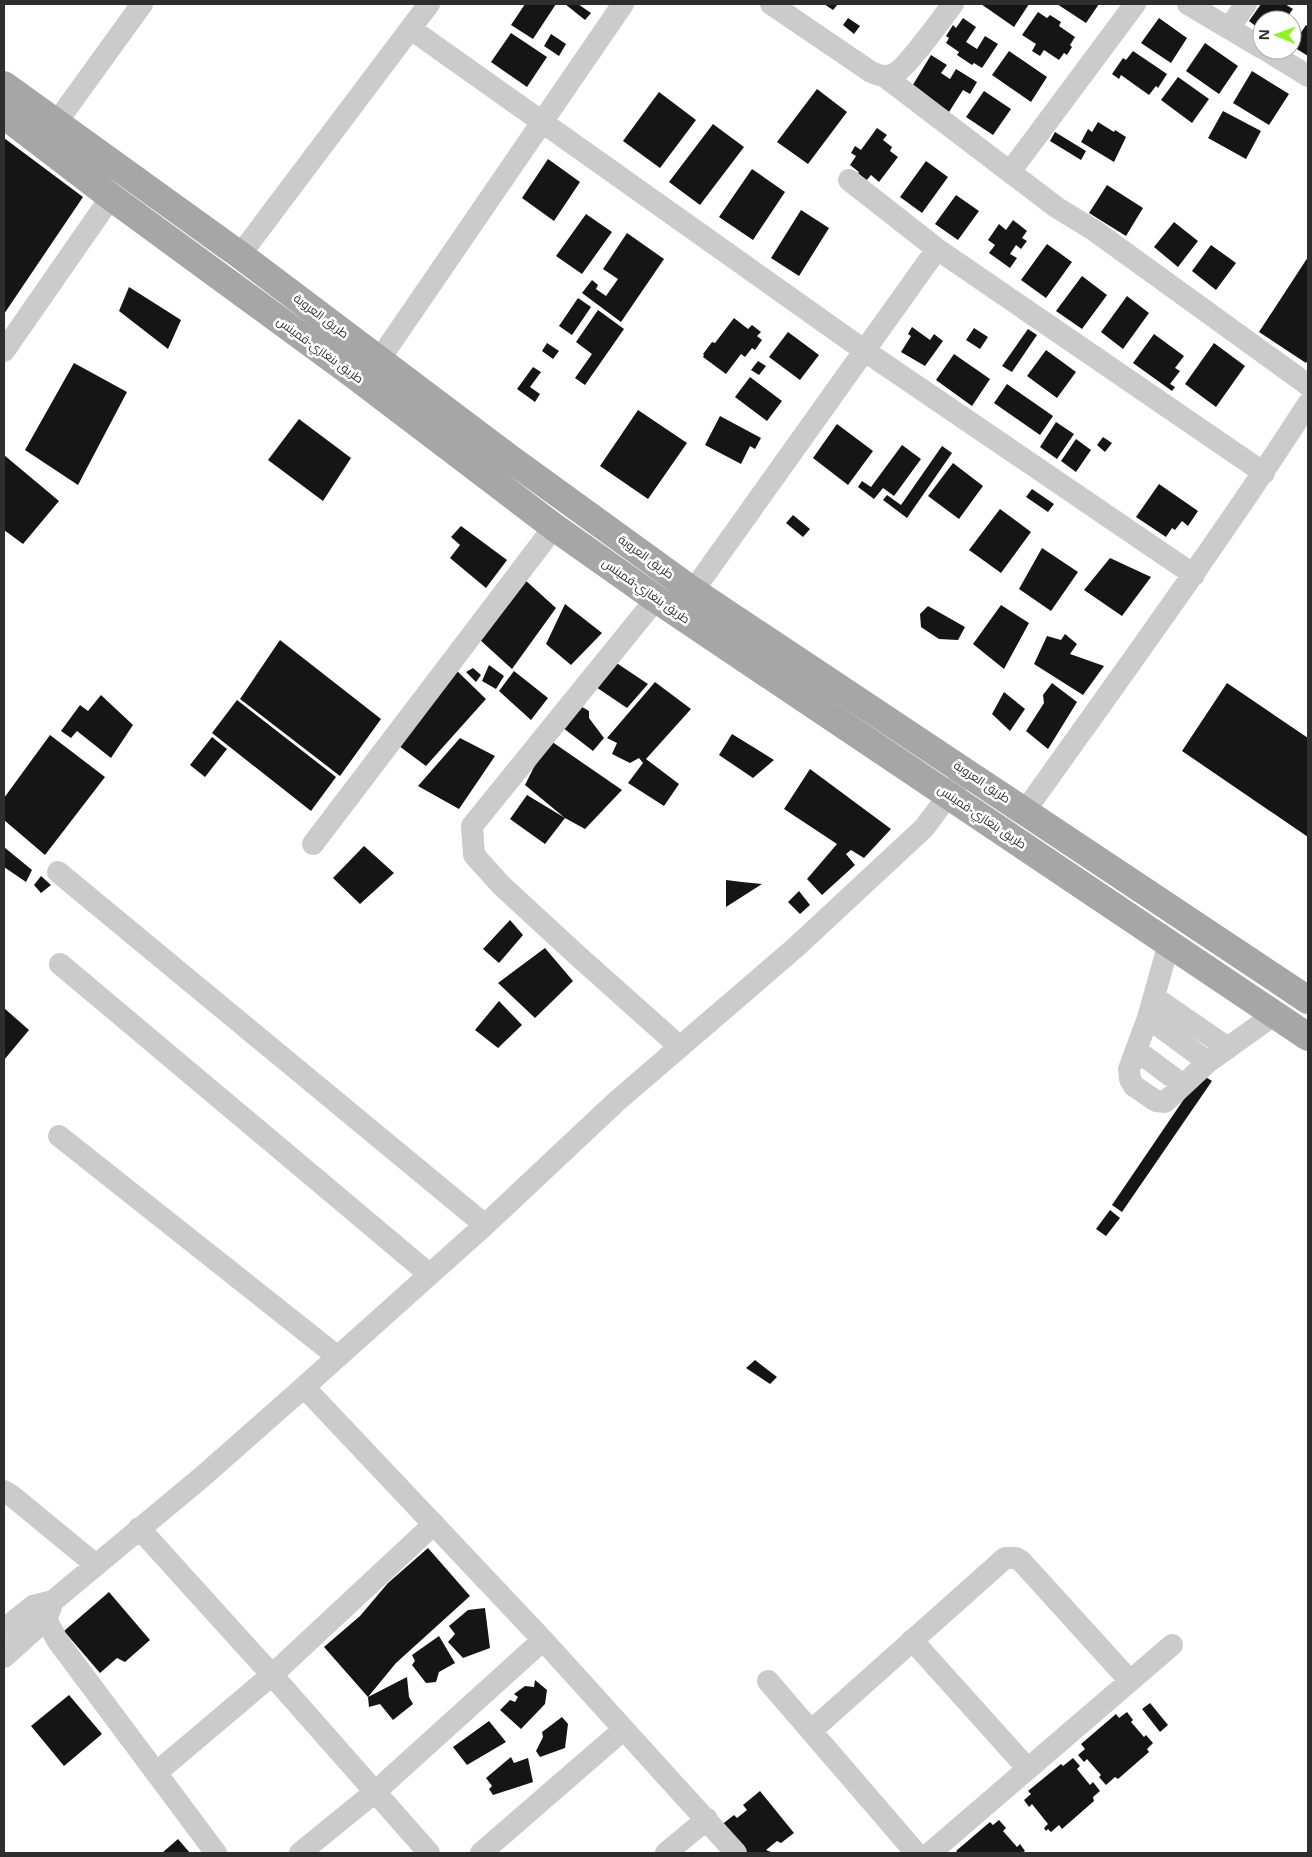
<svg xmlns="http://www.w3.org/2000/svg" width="1312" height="1857" viewBox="0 0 1312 1857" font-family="'Open Sans',Cairo,sans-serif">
<rect width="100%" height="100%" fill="#fff"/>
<path fill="#151515" d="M525,4H556L533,39L511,25Z
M565,4H578L591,13L585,20Z
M824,4H838L833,10Z
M981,4H1029L1014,27Z
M1057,4H1099L1086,23Z
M1261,4H1285L1293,9L1285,20H1262V31L1249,21Z
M1038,12L1047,18L1050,15L1061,22L1059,26L1075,37L1070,45L1072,47L1067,55L1064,53L1059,60L1044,50L1040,56L1032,51L1036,44L1022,35Z
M848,18L860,26L854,34L843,25Z
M963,18L976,27L966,42L977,49L985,36L998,44L982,68L974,63L972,65L957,55L959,52L946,43L949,38L946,36L953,25L956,28Z
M1159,18L1187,38L1171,63L1141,43Z
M1306,25L1308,27V56L1292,46Z
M511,33L547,57L527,87L491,62Z
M551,34L566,44L559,56L544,46Z
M1205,43L1238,66L1219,94L1186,71Z
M1009,51L1047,77L1031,102L992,75Z
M1133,51L1167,74L1158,88L1156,86L1149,95L1121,75L1119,79L1112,74L1123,58L1126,60Z
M931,55L947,65L941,73L950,79L956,69L977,82L970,94L963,90L949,112L911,88Z
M1252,71L1289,94L1269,125L1233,103Z
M1178,77L1209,99L1192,123L1161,100Z
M817,89L847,112L808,164L777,142Z
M984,91L1011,109L993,135L966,117Z
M659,92L696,120L660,168L623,141Z
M1223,111L1261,131L1246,159L1208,138Z
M1098,122L1114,132L1115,130L1126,137L1114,162L1081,142L1088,129L1092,132Z
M713,124L744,147L700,205L669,182Z
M877,128L887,135L883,140L892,147L890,151L898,157L879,182L871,175L866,181L857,175L859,172L850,165L856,156L851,153L855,146L861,150Z
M1055,132L1086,151L1081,160L1050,141Z
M4,138L83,197L4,314Z
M548,159L580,182L554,221L522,198Z
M926,161L948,177L922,213L900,197Z
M752,169L785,192L753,240L719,217Z
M1107,185L1143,208L1126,236L1089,213Z
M956,195L979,211L958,240L935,224Z
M801,210L829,228L799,276L771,258Z
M586,214L612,232L582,274L556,256Z
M1013,220L1027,231L1022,238L1027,241L1021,249L1016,245L1010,254L1017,258L1010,268L989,253L995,245L988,240L999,224L1006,230Z
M1174,222L1198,241L1178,267L1154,247Z
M627,233L664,259L621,322L582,293L592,280L598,285L596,289L606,296L618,279L603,269Z
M1047,244L1072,262L1046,298L1021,280Z
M1211,245L1236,263L1216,290L1192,271Z
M1308,257V360L1306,363L1259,332Z
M1082,276L1107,295L1082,329L1056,311Z
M129,287L181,320L168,349L119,311Z
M1127,296L1149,313L1123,349L1101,332Z
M578,298L591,307L572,335L559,326Z
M598,310L624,329L585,385L575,378L592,354L576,342Z
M734,318L748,329L752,325L761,332L757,336L762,340L755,350L752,348L745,357L741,354L726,374L703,357L704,355L703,354L712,342L715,343Z
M912,327L930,340L934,334L943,341L925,366L901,352L911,336L908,334Z
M974,328L988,337L980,349L966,340Z
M1028,329L1037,335L1012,372L1002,366Z
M788,332L819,355L800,380L769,357Z
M1154,334L1184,356L1175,368L1180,371L1170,384L1175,387L1172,391L1133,363Z
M547,343L559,351L553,359L542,351Z
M1214,343L1245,366L1216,407L1185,384Z
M1046,350L1076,372L1057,398L1027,376Z
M954,354L990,379L972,406L936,380Z
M758,361L766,366L759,375L751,370Z
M74,363L127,392L78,485L25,450Z
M533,367L541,372L530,387L540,394L535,402L517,389Z
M750,377L782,401L767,421L735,397Z
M1007,384L1053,416L1040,435L994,403Z
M638,410L687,443L648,499L600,466Z
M720,416L761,438L755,449L750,446L741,464L705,445Z
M299,419L351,458L323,501L268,460Z
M1056,422L1074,434L1057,459L1040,447Z
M837,424L873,451L848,485L813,458Z
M1103,437L1112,443L1105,452L1097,445Z
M1076,439L1091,450L1076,472L1061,461Z
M902,445L921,459L894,496L883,488L874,499L858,487L862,481L871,487Z
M942,446L952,453L907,518L883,500L887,495L901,505Z
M4,455L59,501L23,544L4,530Z
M953,463L983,486L959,519L928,496Z
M1159,484L1198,511L1188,526L1182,521L1175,530L1172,528L1166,537L1136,517Z
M1032,489L1054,504L1048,512L1026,497Z
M1000,509L1031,532L1001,573L969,550Z
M793,515L810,529L803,537L786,523Z
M461,526L507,560L486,588L450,558L460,545L451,537Z
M1042,548L1078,572L1051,611L1019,589Z
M1110,558L1151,577L1122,616L1084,590Z
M524,579L556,608L512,669L479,639Z
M565,604L602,633L571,665L546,644Z
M1001,605L1029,623L1004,669L973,644Z
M928,606L965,627L958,640L939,639L921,627L920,614Z
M1065,634L1077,644L1070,654L1104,666L1083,695L1034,664L1047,636L1061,640Z
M280,640L381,719L340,776L240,699Z
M612,660L648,684L627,708L593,685Z
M489,665L504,676L496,689L482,681Z
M473,668L481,675L476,682L466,672Z
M456,670L486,699L426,766L399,746Z
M514,671L548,698L531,720L499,691Z
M655,682L691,709L646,759L679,784L664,806L628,783L643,763L639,758L630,763L612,754L617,743L607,738Z
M1052,683L1077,702L1048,749L1026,731L1044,703L1043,695Z
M1227,683L1308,738V837L1182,751Z
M1004,692L1025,709L1010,731L992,714Z
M101,695L133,725L111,758L77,731L71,738L61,731L80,705L88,711Z
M237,700L336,777L311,811L212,733Z
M577,704L589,711V718L604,738L593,751L558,724Z
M732,734L774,760L753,778L719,755Z
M50,735L105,777L45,855L4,820V798Z
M212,737L227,749L205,777L190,765Z
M460,738L495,756L459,809L418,786Z
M548,739L622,790L585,829L565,818L545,844L510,819L527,795L565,818L525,785Z
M810,769L891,829L864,858L851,850L846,854L855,865L822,895L807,879L837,844L784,809Z
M364,846L394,873L360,904L333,878Z
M4,847L32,870L26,882L4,867Z
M41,876L51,885L41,893L34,885Z
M726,880L742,882L762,884L726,907Z
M799,891L810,905L800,914L788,902Z
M510,920L523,935L499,963L483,949Z
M545,948L573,981L535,1018L498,983Z
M499,1001L522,1025L498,1048L475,1030Z
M4,1008L29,1030L4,1060Z
M1201,1074L1212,1081L1122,1212L1112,1205Z
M1110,1210L1120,1218L1106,1236L1096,1229Z
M755,1360L777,1377L770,1384L746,1368Z
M428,1548L470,1596L396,1663L368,1697L407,1677L409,1697L413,1704L393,1720L380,1704L369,1707L368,1697L324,1647L360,1616L388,1583Z
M109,1592L150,1640L125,1662L117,1658L100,1673L64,1631Z
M485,1608L490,1648L463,1658L448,1642L455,1634L449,1626L468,1610Z
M439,1636L455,1663L439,1672L436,1682L426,1683L412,1665L415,1661L412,1655Z
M535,1680L547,1690L545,1704L521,1729L500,1710L510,1700L515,1702L518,1697L514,1694L525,1686L534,1687Z
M69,1695L102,1734L64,1766L31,1726Z
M1150,1703L1168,1725L1160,1732L1142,1709Z
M1127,1712L1133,1720L1131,1722L1144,1737L1146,1735L1153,1743L1147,1749L1149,1752L1118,1779L1115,1777L1106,1785L1099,1777L1101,1775L1087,1759L1084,1762L1078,1755L1085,1749L1081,1744L1116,1714L1119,1718Z
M562,1717L568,1724L565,1748L540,1757L536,1751L543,1737L542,1732Z
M489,1721L506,1742L467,1765L453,1747Z
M511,1757L514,1763L528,1758L533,1782L493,1795L489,1789L492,1786L486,1778Z
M1073,1758L1080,1766L1077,1769L1090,1785L1093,1782L1100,1791L1093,1797L1094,1801L1062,1829L1059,1825L1051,1832L1048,1829L1046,1831L1044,1828L1048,1824L1032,1804L1029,1807L1024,1800L1031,1794L1028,1791L1061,1764L1063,1766Z
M760,1791L794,1833L781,1843L777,1841L766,1850L771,1852L769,1853H742L720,1826L734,1815L737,1818L747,1810L743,1805Z
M999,1820L1006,1828L1003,1831L1017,1847L1020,1844L1025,1851L1022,1853H958L956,1851L990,1822L993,1825Z
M178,1839L190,1853H162Z"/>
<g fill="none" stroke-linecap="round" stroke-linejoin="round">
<path stroke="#cbcbcb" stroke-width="22" d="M771,4L871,72C878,75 886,78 894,74C907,68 942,18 953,4
M1188,4L1262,48
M1229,28L1246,4
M411,29L865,351L1194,575
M1266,50L1308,76
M884,76L1056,207L1095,231L1308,385
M56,123L142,4
M1010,172L1135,4
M849,180L937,249
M240,255L429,4
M4,351L111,197
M379,360L623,4
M693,591L937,249L1264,473
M656,599L472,826L474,855L501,885L578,956L680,1047
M1025,811C1121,676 1218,543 1308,404
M313,844L554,527
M58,872L485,1225
M1169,943L1148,1018L1129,1069L1130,1079L1134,1086L1156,1101L1165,1102L1208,1062L1275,1014
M60,964L429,1274
M1154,997L1228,1048
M1148,1018L1208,1062
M1136,1050L1183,1085
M59,1136L338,1357
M304,1387L543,1640L736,1853
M4,1491L12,1496L96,1565
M139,1528L272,1675L429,1853
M39,1605L57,1640L216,1853
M4,1629L33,1606L53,1601L202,1477L304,1387L485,1225L617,1101L795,948L924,828L957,784L965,771
M912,1640L1028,1769
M4,1657L46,1619L51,1607
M768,1681L916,1853
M811,1731L1005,1558H1016L1021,1561L1130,1681
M156,1773L272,1675L434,1524
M300,1853L375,1792L543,1640
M481,1853L623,1730
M666,1853L707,1819
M930,1853L1172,1645"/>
<path stroke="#a6a6a6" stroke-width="28" d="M4,85L240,255L512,460L693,591L1308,1000
M4,115L111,197L350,372L554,527L656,599L1308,1037"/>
</g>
<g text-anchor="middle" stroke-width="5" stroke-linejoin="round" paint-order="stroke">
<g font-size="12" fill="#2e2e2e" stroke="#fff">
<text transform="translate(321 316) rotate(37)" y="4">طريق العروبة</text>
<text transform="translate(320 350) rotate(36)" y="4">طريق بنغازي-قمينس</text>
<text transform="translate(646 557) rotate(36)" y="4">طريق العروبة</text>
<text transform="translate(646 591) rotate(35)" y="4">طريق بنغازي-قمينس</text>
<text transform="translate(982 782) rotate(34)" y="4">طريق العروبة</text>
<text transform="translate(982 817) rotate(34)" y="4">طريق بنغازي-قمينس</text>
</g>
</g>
<rect width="1312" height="1857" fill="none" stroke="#2e2e2e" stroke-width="10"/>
<g transform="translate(1277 35) rotate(271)"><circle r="24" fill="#ffffff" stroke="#ababab"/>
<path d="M0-4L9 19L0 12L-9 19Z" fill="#8cf520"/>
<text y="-8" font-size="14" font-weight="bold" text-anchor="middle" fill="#2e2e2e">N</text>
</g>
</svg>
